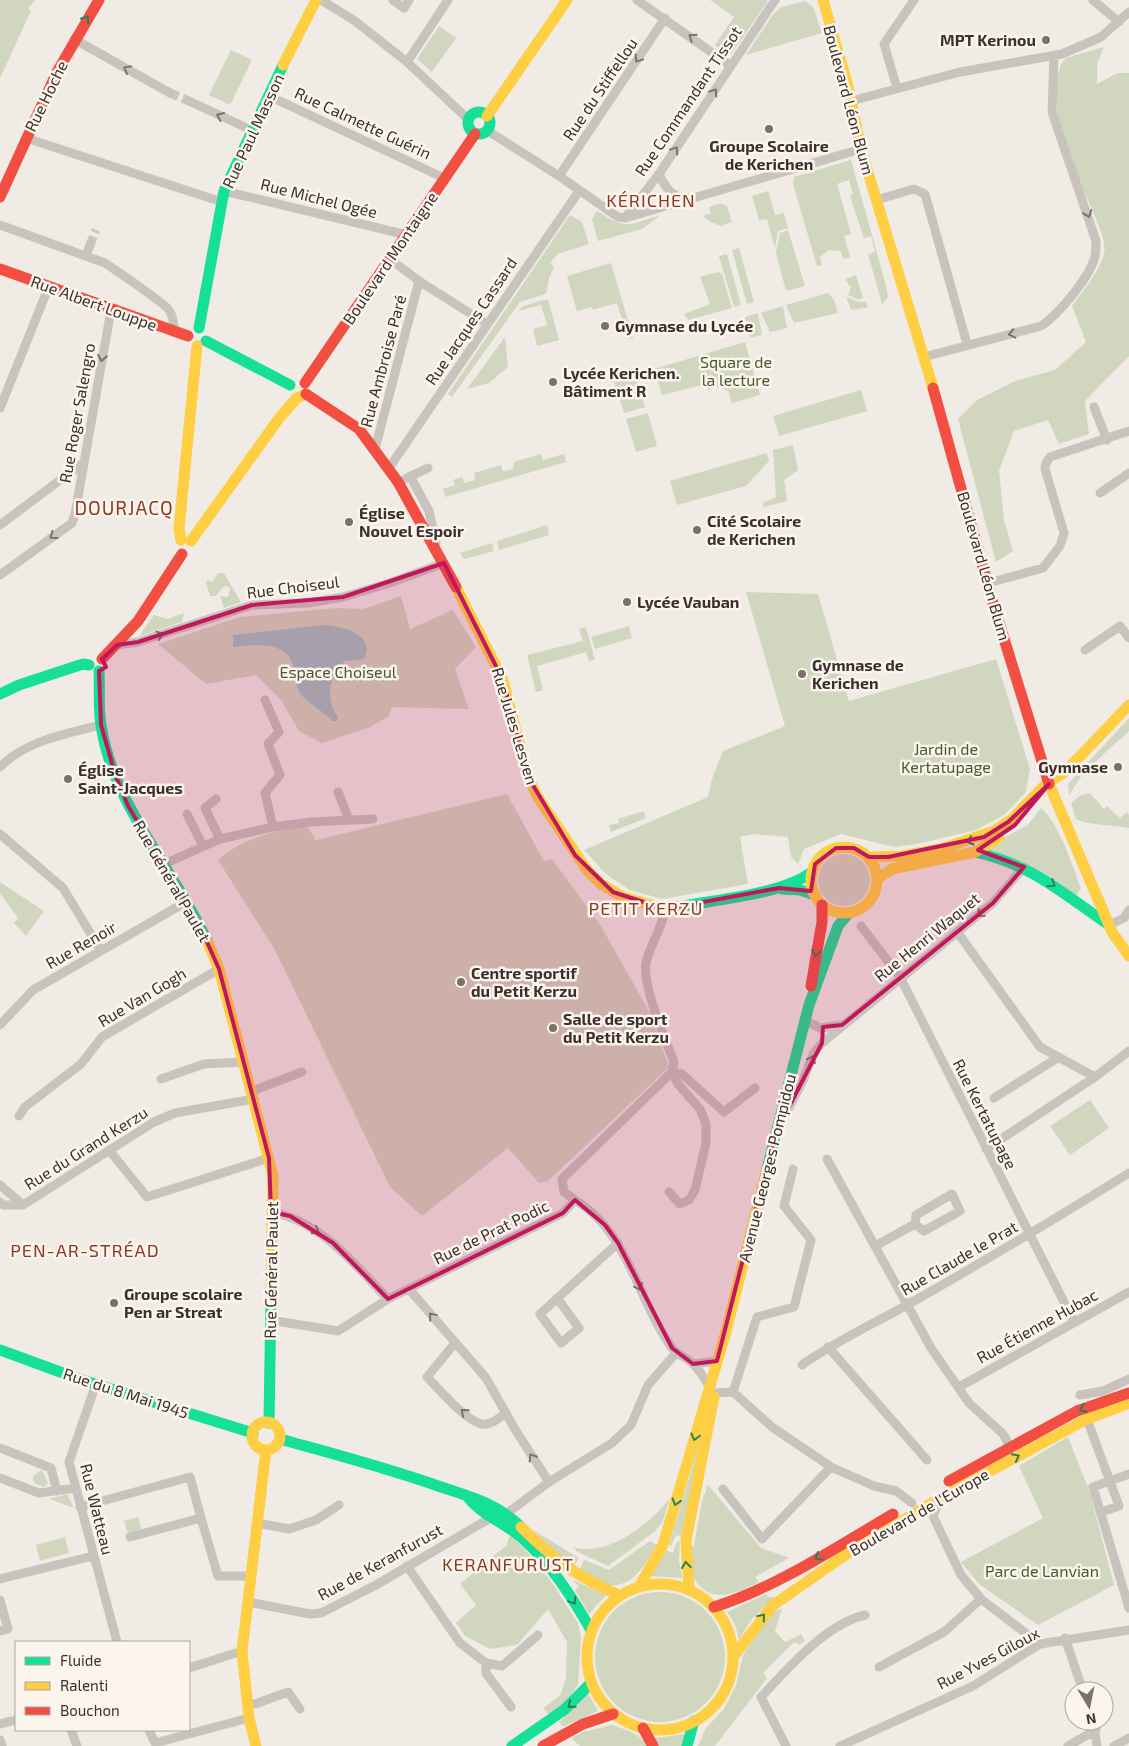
<svg xmlns="http://www.w3.org/2000/svg" width="1129" height="1746" viewBox="0 0 1129 1746" font-family="'Exo 2',sans-serif">
<rect width="100%" height="100%" fill="#f0ebe5"/>
<path fill="#d1d6bf" d="M0,0H35L28,9L31,11L0,78Z
M710,0H767L768,1L732,53L728,54L715,45L734,17Z
M805,1L813,7L822,33L746,55L774,13L782,7Z
M439,26L456,38L432,72L417,59Z
M1104,47L1097,64V84L1118,73H1129V356L1085,401L1089,434L1059,444L1048,420L1014,431L999,471L1004,520L1013,551L996,562L958,419L977,400L1015,381L1055,370L1086,342L1072,306C1083,290 1099,273 1104,254C1107,242 1098,225 1094,214C1074,167 1044,115 1061,64L1066,58Z
M231,50L252,60L230,105L209,95Z
M851,160L885,282L888,297L882,304L868,254L875,252L871,236L864,238L850,196L853,194L849,180L837,184L851,234L844,236L850,257L843,259L841,251L829,250L820,257L822,265L817,266L793,184L794,177Z
M768,191L775,215L784,213L788,228L778,231L775,249L767,219L759,220L752,196Z
M721,203L727,206L732,222L721,226L709,221L703,216L711,213L709,207Z
M597,211C628,231 627,225 661,215L642,229L598,241L592,219Z
M570,215L582,222L589,244L558,254L550,263L554,267L549,278L546,294L520,302L452,397L448,394Z
M788,230L805,286L786,291L776,253L780,233Z
M739,248L754,302L747,304L732,250Z
M727,254L741,305L734,307L719,256Z
M611,263L633,338L628,339L617,303L593,310L592,307L577,311L567,276Z
M718,272L722,274L732,308L688,320L684,314L710,304L700,277Z
M856,275L863,298L859,300L848,295L851,288L845,279Z
M828,293L834,300L838,313L794,323L786,305Z
M846,297L860,302H866L868,307L851,310Z
M548,299L559,340L537,346L533,329L547,325L541,305L518,311L523,306Z
M783,306L787,328L770,332L761,313Z
M758,313L762,335L750,338L745,317Z
M505,337L508,367L489,383L467,389Z
M745,342L760,395L732,403L728,391L723,389L722,386L708,390L706,384L662,395L654,369Z
M635,374L645,407L624,413L614,381Z
M861,390L867,411L779,436L773,416Z
M648,413L657,446L636,452L626,419Z
M793,445L798,470L784,480L787,501L763,507V503L776,497L773,450Z
M767,453L769,461L746,486L677,505L670,481Z
M541,454L543,460L564,454L566,462L445,497L443,489L455,485L453,480L462,477L464,483L475,480L474,473L501,465L503,471L513,469L514,462Z
M547,525L549,535L499,550L497,541Z
M492,543L494,551L464,559L460,553Z
M218,573H224L241,602L224,608L220,596L228,597L230,588L226,586L223,587L216,596H210L206,583L208,580L212,582Z
M746,592L818,594L849,701L996,659L1030,769L1026,792L1004,815L976,830L917,844L894,847L841,834L804,849L798,864L791,857L788,837L754,834L740,837L748,884L662,899L630,890L607,875L584,850L708,797L712,779L723,751L785,726Z
M401,596L410,629L453,610L476,647L455,669L469,709L392,707L388,717L368,728L322,743L299,731L281,700L256,675L206,684L158,644L240,617L336,608L363,609Z
M184,613L182,622L139,636L154,615L168,619Z
M629,626L632,638L595,649L591,637Z
M586,627L595,660L589,661L586,652L537,666L543,690L536,692L527,655L583,641L579,629Z
M1129,718V731L1084,772L1069,795L1068,784Z
M1090,793L1104,809L1107,806L1120,818L1127,812L1129,815V828C1115,825 1086,825 1076,819L1071,803L1081,795Z
M507,794L544,861L552,859L601,926L650,1013L669,1067L548,1181L539,1183L508,1148L422,1216L390,1187L275,950L218,860C244,837 274,830 308,827L316,840Z
M1041,808C1059,823 1072,865 1081,888L1076,896C1043,868 1024,864 985,852L1005,837L1028,825Z
M644,811L646,818L611,832L609,825L619,823L618,819Z
M818 880a26 26 0 1 1 52 0a26 26 0 1 1-52 0Z
M0,882L44,911L26,936L14,923L18,918L0,893Z
M1090,1100L1109,1128L1070,1155L1050,1126Z
M715,1375L681,1536L676,1535L671,1546L669,1545L691,1472Z
M1068,1437L1090,1493L1114,1585L1038,1625L979,1584L961,1562L1043,1518L1019,1466Z
M42,1470L48,1483L44,1487L34,1483L33,1476Z
M708,1485L761,1548L789,1558L755,1577L759,1582C737,1593 710,1606 694,1578C689,1570 691,1556 690,1547L694,1546L702,1501Z
M67,1494L74,1508L49,1499Z
M670,1498L662,1523L654,1532L608,1566L576,1551L574,1547C607,1558 651,1523 670,1498Z
M138,1517L142,1530L128,1534L124,1521Z
M533,1530L579,1558L573,1567L554,1552Z
M510,1535L524,1548L550,1580L578,1623L581,1637L578,1685L567,1701L549,1715L543,1708L560,1696L566,1679L567,1642L548,1609L517,1645L490,1649L465,1636L456,1623L476,1605L460,1584L506,1546Z
M65,1537L69,1553L40,1561L36,1545Z
M650,1541L657,1545C645,1565 631,1591 604,1584C595,1582 586,1575 579,1571L584,1560L609,1570Z
M680,1541L679,1560L682,1578L650,1576L666,1550L673,1553L676,1543Z
M573,1580L606,1595L589,1614L575,1590L579,1587Z
M595 1657a65 65 0 1 1 130 0a65 65 0 1 1-130 0Z
M766,1594L768,1597H774L752,1619L739,1640L735,1624L727,1612Z
M782,1608L775,1631L785,1642L801,1634L805,1641L799,1645L794,1642L763,1673L767,1678L715,1746H698L706,1728L724,1709L736,1685L743,1655L770,1614Z
M587,1692L598,1711L563,1727L559,1723Z
M612,1725C624,1729 641,1734 647,1746H580L571,1738L583,1732Z
M686,1734L682,1746H658L655,1738Z"/>
<path fill="#a1c2c1" d="M323,625C340,626 377,633 364,659L345,661C328,676 325,699 338,717L336,721H332C323,711 311,705 302,696C295,687 296,676 293,666C287,640 254,645 233,647V635Z"/>
<g fill="none" stroke-linecap="round" stroke-linejoin="round">
<path stroke="#ccc6c0" stroke-width="9" stroke-dasharray="9 4.5" stroke-linecap="butt" d="M170,93L189,101
M90,245L96,230"/>
<path stroke="#c9c3be" stroke-width="9" d="M321,0L355,21L407,62L469,120
M393,0L404,8L409,0
M637,0L731,66
M1093,0L1119,22
M74,39L170,93
M407,62L448,0
M897,88L884,44L914,0
M269,96L444,178
M189,101L251,130
M851,101L960,72L1062,54L1101,37L1129,12
M488,131L559,176L618,217L625,218L861,149
M26,138L222,202
M659,174C665,187 672,198 688,198
M559,176L665,18
M224,191L407,235
M876,200L914,189L925,194L967,344
M625,218L659,174L775,0
M0,225L105,263C114,269 164,303 169,310C173,316 174,325 174,332
M86,256L90,245
M390,259L419,281L487,324
M924,357L1041,326C1058,315 1091,276 1095,256C1096,251 1096,246 1096,241L1052,112L1054,56
M1094,407L1107,440
M0,408L49,286
M375,449L419,281
M389,468L579,191
M410,476L429,511L436,543
M405,479L428,468
M1100,493L1129,473
M0,525L83,463
M0,575L72,523L75,514L111,310
M988,583L1043,568L1060,546L1064,533L1045,469L1046,463L1050,457L1129,431
M117,645L138,642L252,605L308,603L343,597L390,583L444,563
M1085,650L1120,626L1129,638
M265,700L279,732L268,744L280,775L265,793L273,827
M0,767C25,741 68,733 101,725
M338,792L349,820
M216,799L205,808L220,839
M187,814L203,846
M0,834L63,888L101,951
M162,865L220,839L273,827L311,822L373,819
M1109,925L1124,918L1129,910
M861,926L900,977L1074,1322
M958,933L1040,1047L1095,1077L1129,1051
M805,1020L820,1028L842,1025
M0,1025L33,990L186,902
M672,1072L682,1074L724,1112L755,1088
M161,1079L204,1064L243,1062
M252,1091L302,1072
M994,1098L1059,1057
M19,1116L25,1107L81,1064L102,1037L219,969
M784,1117L803,1081L813,1054L822,1043L993,903L1024,867
M986,1149L1095,1077
M109,1150L147,1197L269,1158
M827,1159L931,1348L969,1403L1003,1434L1010,1447
M0,1185L23,1205H3L0,1202
M669,1192L680,1204L689,1200L695,1190L706,1143V1124L700,1109L678,1084L672,1072
M952,1194L960,1211L924,1231L915,1224L916,1215Z
M575,1200C629,1232 637,1300 672,1348C678,1355 687,1358 693,1364C700,1370 704,1379 709,1386
M23,1205L154,1122L175,1113L254,1099
M271,1212C321,1221 355,1265 388,1299
M875,1246L915,1224
M409,1289L486,1378L516,1431L549,1482
M557,1298L579,1328L561,1343L540,1314L618,1243
M270,1320L338,1331L388,1299L563,1213L575,1200L564,1192L562,1179L672,1072L674,1062C665,1038 642,986 646,963C650,944 662,930 665,909
M455,1343L427,1377C439,1389 465,1420 481,1424C490,1426 499,1418 506,1413
M828,1347L927,1460
M693,1364L717,1361
M802,1365C837,1340 876,1323 914,1301C987,1260 1058,1217 1129,1173
M96,1384L69,1462L117,1642
M959,1387L1129,1292
M733,1392L757,1317L794,1307L811,1240L784,1206L793,1169
M715,1393L733,1392L772,1427L831,1467L874,1486L896,1491L912,1503
M1080,1395L1103,1391L1129,1379
M1087,1419L1119,1506L1102,1512
M0,1448L51,1468L57,1491
M1129,1474L1093,1487L1129,1608
M0,1478L39,1493L75,1488
M723,1489L762,1539L831,1467
M940,1499L933,1516L961,1575L981,1599L1040,1644
M80,1507L190,1477L201,1518
M506,1514L549,1482L612,1443L631,1425L648,1385L676,1353
M257,1523L289,1529L316,1520L339,1505
M130,1537L201,1518L218,1576H251
M407,1566L460,1643L486,1663L502,1666L538,1635
M0,1579L93,1556
M0,1600L8,1629L0,1631
M248,1602L310,1614L321,1613L376,1585L492,1517
M1065,1638L1083,1691
M486,1663V1673L511,1707
M879,1667L944,1632L981,1599
M189,1668L242,1651
M247,1704H255L288,1692L300,1709
M1093,1721L1097,1746
M0,1724L16,1720
M71,1730L77,1746
M149,1730L155,1743L249,1718
M0,1740L2,1746
M786,1746L761,1697C788,1668 826,1624 865,1615
M840,1746L973,1686L1040,1644L1129,1630
M1068,1746L1096,1730
M1114,1746L1129,1738"/>
<path stroke="#16e098" stroke-width="11" d="M468 123a11 11 0 1 1 22 0a11 11 0 1 1-22 0Z
M199,328L224,191L283,65
M206,341L290,385
M99,671C100,689 98,707 101,725C113,806 175,870 208,943
M0,694L19,685L83,664L89,665
M975,852C1033,865 1062,893 1109,925
M782,889L800,890L815,895
M678,907C717,899 781,895 812,872
M767,1169L809,1005L838,926L849,913
M0,1350L82,1380L253,1433
M269,1423L271,1296
M280,1439C334,1454 388,1468 441,1487C471,1497 498,1504 521,1527
M467,1496C481,1515 504,1522 522,1538C551,1564 572,1597 591,1630
M512,1746L564,1710L591,1683
M687,1746L694,1721"/>
<path stroke="#ffcf43" stroke-width="11" d="M823,0L848,86L861,149L933,388
M283,65L316,0
M487,116L567,0
M181,540L179,528L197,346
M191,541L280,417L297,398L306,394
M456,587L503,680L528,777L537,796L587,870L601,884L623,897L665,909L678,907
M1049,784L1112,932L1129,956
M811 880a33 33 0 1 1 66 0a33 33 0 1 1-66 0Z
M869,857L902,856L941,849L994,831L1012,819L1044,786L1066,771L1129,705
M877,879L892,869L975,852L999,838
M208,943L219,969L273,1176L271,1296
M252 1436a14 14 0 1 1 28 0a14 14 0 1 1-28 0Z
M521,1527C553,1558 578,1578 619,1595
M587 1657a73 73 0 1 1 146 0a73 73 0 1 1-146 0Z
M640,1585L663,1545L726,1332L767,1169
M689,1589L686,1540L714,1397
M734,1656L772,1606L848,1553L942,1497L1087,1419L1129,1403
M256,1746L249,1718L242,1651L266,1450"/>
<path stroke="#f24e42" stroke-width="11" d="M0,197L57,72L99,0
M0,269L188,336
M305,383L475,134
M933,388L992,600L1049,784
M306,394L359,429L398,482L456,587
M102,659L138,621L182,554
M811,986L822,922V905
M949,1481L1077,1411L1129,1393
M714,1607C779,1586 835,1548 893,1514
M643,1728L653,1746
M543,1746L583,1724L613,1714"/>
</g>
<defs><path id="oneway-chevron" d="M-2-3.5L2.5 0L-2 3.5" fill="none" stroke-width="1.6" stroke-linecap="round" stroke-linejoin="round" transform="scale(1.25)"/></defs>
<g stroke="#2a7f5c">
<use href="#oneway-chevron" transform="translate(86 19) rotate(-57)"/>
<use href="#oneway-chevron" transform="translate(970 841) rotate(164)"/>
<use href="#oneway-chevron" transform="translate(1052 884) rotate(34)"/>
<use href="#oneway-chevron" transform="translate(816 953) rotate(101)"/>
<use href="#oneway-chevron" transform="translate(1083 1409) rotate(156)"/>
<use href="#oneway-chevron" transform="translate(695 1437) rotate(105)"/>
<use href="#oneway-chevron" transform="translate(1016 1457) rotate(-28)"/>
<use href="#oneway-chevron" transform="translate(676 1502) rotate(107)"/>
<use href="#oneway-chevron" transform="translate(818 1557) rotate(150)"/>
<use href="#oneway-chevron" transform="translate(686 1565) rotate(-97)"/>
<use href="#oneway-chevron" transform="translate(573 1601) rotate(58)"/>
<use href="#oneway-chevron" transform="translate(762 1617) rotate(-50)"/>
<use href="#oneway-chevron" transform="translate(571 1705) rotate(139)"/>
</g>
<g stroke="#7b726d">
<use href="#oneway-chevron" transform="translate(692 37) rotate(-145)"/>
<use href="#oneway-chevron" transform="translate(638 59) rotate(124)"/>
<use href="#oneway-chevron" transform="translate(127 69) rotate(-151)"/>
<use href="#oneway-chevron" transform="translate(714 92) rotate(-56)"/>
<use href="#oneway-chevron" transform="translate(220 116) rotate(-155)"/>
<use href="#oneway-chevron" transform="translate(675 150) rotate(-56)"/>
<use href="#oneway-chevron" transform="translate(1088 214) rotate(69)"/>
<use href="#oneway-chevron" transform="translate(1012 334) rotate(167)"/>
<use href="#oneway-chevron" transform="translate(102 358) rotate(100)"/>
<use href="#oneway-chevron" transform="translate(53 536) rotate(144)"/>
<use href="#oneway-chevron" transform="translate(160 635) rotate(-18)"/>
<use href="#oneway-chevron" transform="translate(980 914) rotate(140)"/>
<use href="#oneway-chevron" transform="translate(812 1059) rotate(-65)"/>
<use href="#oneway-chevron" transform="translate(316 1231) rotate(33)"/>
<use href="#oneway-chevron" transform="translate(639 1287) rotate(65)"/>
<use href="#oneway-chevron" transform="translate(432 1316) rotate(-130)"/>
<use href="#oneway-chevron" transform="translate(464 1412) rotate(-140)"/>
<use href="#oneway-chevron" transform="translate(532 1457) rotate(-123)"/>
</g>
<path fill="#c2185b" fill-opacity="0.2" stroke="#c2185b" stroke-width="4" stroke-linejoin="round" d="M444,563L503,680L528,777L575,855L613,892L665,909L779,888L811,891L815,864L836,848H854L869,857H888L984,837L1008,822L1049,784L1015,825L978,850L1024,867L993,903L842,1025L823,1027L822,1043L775,1134L717,1361L693,1364L672,1348L618,1243L605,1225L575,1200L563,1213L388,1299L333,1243L290,1216L271,1212L269,1158L219,969L198,922L128,806L115,774L101,725L99,671L106,667L102,659L117,645L138,642L252,605L343,597Z"/>
<g fill="#7a716c" stroke="#fbf5ee" stroke-width="2">
<circle cx="1046" cy="40" r="5"/>
<circle cx="769" cy="129" r="5"/>
<circle cx="605" cy="326" r="5"/>
<circle cx="553" cy="382" r="5"/>
<circle cx="349" cy="522" r="5"/>
<circle cx="697" cy="530" r="5"/>
<circle cx="627" cy="602" r="5"/>
<circle cx="802" cy="674" r="5"/>
<circle cx="1118" cy="767" r="5"/>
<circle cx="68" cy="779" r="5"/>
<circle cx="461" cy="982" r="5"/>
<circle cx="553" cy="1028" r="5"/>
<circle cx="114" cy="1303" r="5"/>
</g>
<g text-anchor="middle" stroke-width="5" stroke-linejoin="round" paint-order="stroke">
<g font-size="16" font-weight="bold" fill="#3b302b" stroke="#fbf5ee" text-anchor="start">
<text x="1036" y="46" text-anchor="end">MPT Kerinou</text>
<text x="769" y="152" text-anchor="middle">Groupe Scolaire<tspan x="769" dy="18">de Kerichen</tspan></text>
<text x="615" y="332">Gymnase du Lycée</text>
<text x="563" y="379">Lycée Kerichen.<tspan x="563" dy="18">Bâtiment R</tspan></text>
<text x="359" y="519">Église<tspan x="359" dy="18">Nouvel Espoir</tspan></text>
<text x="707" y="527">Cité Scolaire<tspan x="707" dy="18">de Kerichen</tspan></text>
<text x="637" y="608">Lycée Vauban</text>
<text x="812" y="671">Gymnase de<tspan x="812" dy="18">Kerichen</tspan></text>
<text x="1108" y="773" text-anchor="end">Gymnase</text>
<text x="78" y="776">Église<tspan x="78" dy="18">Saint-Jacques</tspan></text>
<text x="471" y="979">Centre sportif<tspan x="471" dy="18">du Petit Kerzu</tspan></text>
<text x="563" y="1025">Salle de sport<tspan x="563" dy="18">du Petit Kerzu</tspan></text>
<text x="124" y="1300">Groupe scolaire<tspan x="124" dy="18">Pen ar Streat</tspan></text>
</g>
<g font-size="16" fill="#3b302b" stroke="#fbf5ee">
<text transform="translate(600 89) rotate(-56)" y="6">Rue du Stiffellou</text>
<text transform="translate(46 96) rotate(-64)" y="6">Rue Hoche</text>
<text transform="translate(849 100) rotate(75)" y="6">Boulevard Léon Blum</text>
<text transform="translate(688 101) rotate(-56)" y="6">Rue Commandant Tissot</text>
<text transform="translate(363 123) rotate(25)" y="6">Rue Calmette Guérin</text>
<text transform="translate(253 131) rotate(-65)" y="6">Rue Paul Masson</text>
<text transform="translate(319 198) rotate(14)" y="6">Rue Michel Ogée</text>
<text transform="translate(390 258) rotate(-56)" y="6">Boulevard Montaigne</text>
<text transform="translate(94 303) rotate(20)" y="6">Rue Albert Louppe</text>
<text transform="translate(471 321) rotate(-56)" y="6">Rue Jacques Cassard</text>
<text transform="translate(383 361) rotate(-75)" y="6">Rue Ambroise Paré</text>
<text transform="translate(77 413) rotate(-80)" y="6">Rue Roger Salengro</text>
<text transform="translate(984 566) rotate(74)" y="6">Boulevard Léon Blum</text>
<text transform="translate(293 587) rotate(-7)" y="6">Rue Choiseul</text>
<text transform="translate(515 726) rotate(73)" y="6">Rue Jules Lesven</text>
<text transform="translate(172 881) rotate(60)" y="6">Rue Général Paulet</text>
<text transform="translate(927 937) rotate(-39)" y="6">Rue Henri Waquet</text>
<text transform="translate(81 945) rotate(-30)" y="6">Rue Renoir</text>
<text transform="translate(142 997) rotate(-31)" y="6">Rue Van Gogh</text>
<text transform="translate(985 1114) rotate(63)" y="6">Rue Kertatupage</text>
<text transform="translate(86 1148) rotate(-32)" y="6">Rue du Grand Kerzu</text>
<text transform="translate(767 1168) rotate(-76)" y="6">Avenue Georges Pompidou</text>
<text transform="translate(491 1232) rotate(-26)" y="6">Rue de Prat Podic</text>
<text transform="translate(959 1258) rotate(-30)" y="6">Rue Claude le Prat</text>
<text transform="translate(271 1270) rotate(-89)" y="6">Rue Général Paulet</text>
<text transform="translate(1037 1326) rotate(-29)" y="6">Rue Étienne Hubac</text>
<text transform="translate(126 1393) rotate(18)" y="6">Rue du 8 Mai 1945</text>
<text transform="translate(97 1509) rotate(76)" y="6">Rue Watteau</text>
<text transform="translate(919 1512) rotate(-30)" y="6">Boulevard de l'Europe</text>
<text transform="translate(380 1562) rotate(-29)" y="6">Rue de Keranfurust</text>
<text transform="translate(988 1658) rotate(-28)" y="6">Rue Yves Giloux</text>
</g>
<g font-size="16" fill="#4a5a2e" stroke="#fbf5ee">
<text x="736" y="368">Square de<tspan x="736" dy="18">la lecture</tspan></text>
<text x="338" y="678">Espace Choiseul</text>
<text x="946" y="755">Jardin de<tspan x="946" dy="18">Kertatupage</tspan></text>
<text x="1042" y="1577">Parc de Lanvian</text>
</g>
<g font-size="18" letter-spacing="1" fill="#8c3b22" stroke="#fbf5ee">
<text x="651" y="207">KÉRICHEN</text>
<text x="646" y="915">PETIT KERZU</text>
<text x="85" y="1257">PEN-AR-STRÉAD</text>
<text x="508" y="1571">KERANFURUST</text>
</g>
<g font-size="19" letter-spacing="1" fill="#8c3b22" stroke="#fbf5ee">
<text x="124" y="515">DOURJACQ</text>
</g>
</g>
<rect x="15" y="1641" width="175" height="90" fill="#fbf5ee" stroke="#aea6a0"/>
<rect x="25" y="1657" width="25" height="8" fill="#16e098" stroke="#aea6a0"/>
<text x="60" y="1666" font-size="15" fill="#3b302b">Fluide</text>
<rect x="25" y="1682" width="25" height="8" fill="#ffcf43" stroke="#aea6a0"/>
<text x="60" y="1691" font-size="15" fill="#3b302b">Ralenti</text>
<rect x="25" y="1707" width="25" height="8" fill="#f24e42" stroke="#aea6a0"/>
<text x="60" y="1716" font-size="15" fill="#3b302b">Bouchon</text>
<g transform="translate(1089 1706) rotate(170)"><circle r="24" fill="#fbf5ee" stroke="#aea6a0"/>
<path d="M0-4L9 19L0 12L-9 19Z" fill="#7a716c"/>
<text y="-8" font-size="14" font-weight="bold" text-anchor="middle" fill="#3b302b">N</text>
</g>
</svg>
